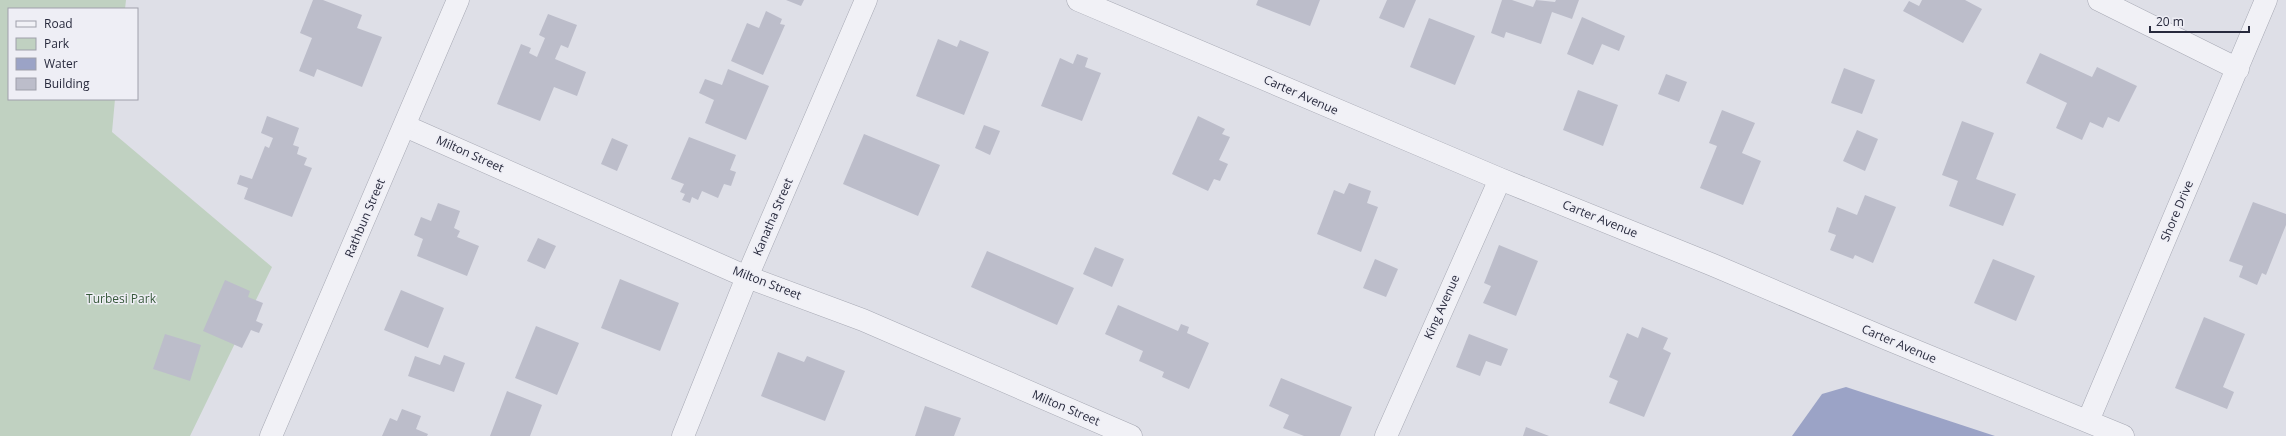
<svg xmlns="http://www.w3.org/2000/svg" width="2286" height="436" viewBox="0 0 2286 436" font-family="'Open Sans',sans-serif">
<rect width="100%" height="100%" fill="#dedfe7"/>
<path fill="#c0d1c1" d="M0,0H126L125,9H9V99H115L112,132L272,267L190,436H0Z"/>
<path fill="#9ba3c6" d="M1846,387L1995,436H1792L1822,394Z"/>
<path fill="#bcbdca" d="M313,0H323L362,15L357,28L382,37L362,87L317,69L314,77L299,71L312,38L300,33Z
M786,0H804L801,6Z
M1258,0H1320L1310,26L1256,5Z
M1387,0H1416L1404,28L1379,18Z
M1502,0H1512L1533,7L1536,0L1555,2L1556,0H1579L1572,19L1552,12L1541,44L1506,32L1504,38L1491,33Z
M1922,0H1965L1982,9L1963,43L1903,11L1909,1L1919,6Z
M766,11L782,19L780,24L785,25L763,75L731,61L747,23L759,28Z
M548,14L577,25L568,48L561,45L555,59L586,72L577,96L554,87L540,121L497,104L521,44L531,48L529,53L537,57L545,38L539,35Z
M1582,17L1625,36L1619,51L1602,44L1593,65L1567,54Z
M1429,18L1475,36L1455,85L1410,67Z
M938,39L957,47L960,40L989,52L964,115L916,96Z
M2040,53L2092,77L2097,67L2137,86L2119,122L2108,117L2103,128L2090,122L2082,140L2056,128L2067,103L2026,83Z
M1077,54L1088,58L1085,67L1101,73L1082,121L1041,106L1060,58L1073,64Z
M1844,68L1875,80L1862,114L1831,103Z
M728,69L769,86L746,140L705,123L714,100L699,93L705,79L722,85Z
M1666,74L1687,82L1679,102L1658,94Z
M1578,90L1618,105L1603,146L1563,130Z
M1722,110L1755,123L1742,153L1761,161L1743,205L1700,188L1717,146L1709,143Z
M267,116L299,128L293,145L299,147L297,154L307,158L304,165L312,168L292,217L244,199L248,188L237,184L240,175L252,179L265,146L269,148L273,138L261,133Z
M1198,116L1225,129L1222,134L1230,137L1219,160L1228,164L1220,181L1214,179L1208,191L1172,174Z
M1962,121L1994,133L1976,179L2016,194L2003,226L1949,206L1958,181L1942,175Z
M984,125L1000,131L990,155L975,148Z
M1857,130L1878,139L1865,171L1843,161Z
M864,134L940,165L918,216L843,184Z
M689,137L736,155L730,170L736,172L731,186L724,184L718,198L702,191L698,200L692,197L690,203L682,200L685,194L680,192L684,184L671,179Z
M612,138L628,145L617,171L601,164Z
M1349,183L1371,191L1367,203L1378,207L1361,252L1317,234L1334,190L1344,194Z
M1865,195L1896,207L1873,263L1855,255L1853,259L1830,250L1836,235L1828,232L1837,207L1857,215Z
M2253,202L2286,214V225L2266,275L2262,273L2257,285L2239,277L2243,266L2229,261Z
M438,203L460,211L454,228L460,231L457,237L479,246L467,276L417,256L423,239L414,235L421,217L431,221Z
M538,238L556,246L545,269L527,261Z
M1499,245L1538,261L1516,316L1483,303L1491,286L1484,283Z
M1095,247L1124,259L1112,287L1083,274Z
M987,251L1074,288L1057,325L971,287Z
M1375,259L1398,269L1386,297L1363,288Z
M1993,259L2035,276L2016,321L1974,303Z
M620,279L679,303L660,351L601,328Z
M225,280L250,291L248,297L263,303L256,321L263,324L259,333L251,330L242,348L203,331Z
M401,290L444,308L428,348L384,330Z
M1118,305L1178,331L1181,324L1189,327L1187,333L1209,343L1189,389L1162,377L1164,372L1139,361L1143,351L1105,334Z
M2204,317L2245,334L2223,387L2234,392L2227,409L2175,388Z
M536,326L579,343L557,395L515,378Z
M1642,327L1668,338L1663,349L1671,353L1644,417L1609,403L1618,381L1609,377L1627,333L1638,338Z
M165,334L201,345L190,381L153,369Z
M1469,334L1508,349L1501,366L1486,361L1480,376L1456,367Z
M778,352L804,362L807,356L845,371L825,421L761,396Z
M444,355L465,363L454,392L408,376L415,356L440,365Z
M1281,378L1352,407L1340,436H1304L1283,428L1289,415L1269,406Z
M507,391L542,405L530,436H490Z
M925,406L961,418L954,436H915Z
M402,409L421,416L416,429L428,434L427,436H382L390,418L397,421Z
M1526,427L1549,436H1523Z"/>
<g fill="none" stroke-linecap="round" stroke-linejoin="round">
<g stroke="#a7a9b4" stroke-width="23">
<path id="minor" d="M1078,0L1500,179L1713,265L1887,339L2123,436
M2099,0L2238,69
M405,126L747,277L863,320L1131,436
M2088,421L2266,0
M683,436L747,277L866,0
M1386,436L1500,179"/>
</g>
<g stroke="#a7a9b4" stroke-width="23">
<path id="tertiary" d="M271,436L458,0"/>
</g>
<use href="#minor" stroke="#f1f1f6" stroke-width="22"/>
<use href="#tertiary" stroke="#f1f1f6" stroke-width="22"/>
</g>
<g text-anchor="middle" stroke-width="3" stroke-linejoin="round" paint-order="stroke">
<g font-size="12" fill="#282a3d" stroke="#eeeef5">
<text transform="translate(1301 95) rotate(24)" y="4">Carter Avenue</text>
<text transform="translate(470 154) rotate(24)" y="4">Milton Street</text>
<text transform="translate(2177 211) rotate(-67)" y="4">Shore Drive</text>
<text transform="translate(773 217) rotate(-67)" y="4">Kanatha Street</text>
<text transform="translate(365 218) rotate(-67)" y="4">Rathbun Street</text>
<text transform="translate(1600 219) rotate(22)" y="4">Carter Avenue</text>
<text transform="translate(767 283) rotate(21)" y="4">Milton Street</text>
<text transform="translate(1442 307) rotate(-66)" y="4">King Avenue</text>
<text transform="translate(1899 344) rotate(23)" y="4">Carter Avenue</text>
<text transform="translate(1066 408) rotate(23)" y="4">Milton Street</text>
</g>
<g font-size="12" fill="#36583a" stroke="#eeeef5">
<text x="121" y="303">Turbesi Park</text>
</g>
</g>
<rect x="8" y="8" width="130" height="92" fill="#eeeef5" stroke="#9fa0ab"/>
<rect x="16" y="21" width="20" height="6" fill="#f1f1f6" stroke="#9fa0ab"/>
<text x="44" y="28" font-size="12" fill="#282a3d">Road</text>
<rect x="16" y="38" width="20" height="12" fill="#c0d1c1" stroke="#9fa0ab"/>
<text x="44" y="48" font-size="12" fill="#282a3d">Park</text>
<rect x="16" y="58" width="20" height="12" fill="#9ba3c6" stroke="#9fa0ab"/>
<text x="44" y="68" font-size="12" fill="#282a3d">Water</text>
<rect x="16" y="78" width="20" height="12" fill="#bcbdca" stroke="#9fa0ab"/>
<text x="44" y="88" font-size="12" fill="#282a3d">Building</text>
<path d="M2150 26v6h99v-6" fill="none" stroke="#282a3d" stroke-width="2"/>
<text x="2156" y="26" font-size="12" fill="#282a3d" stroke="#eeeef5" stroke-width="3" paint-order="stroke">20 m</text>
</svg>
